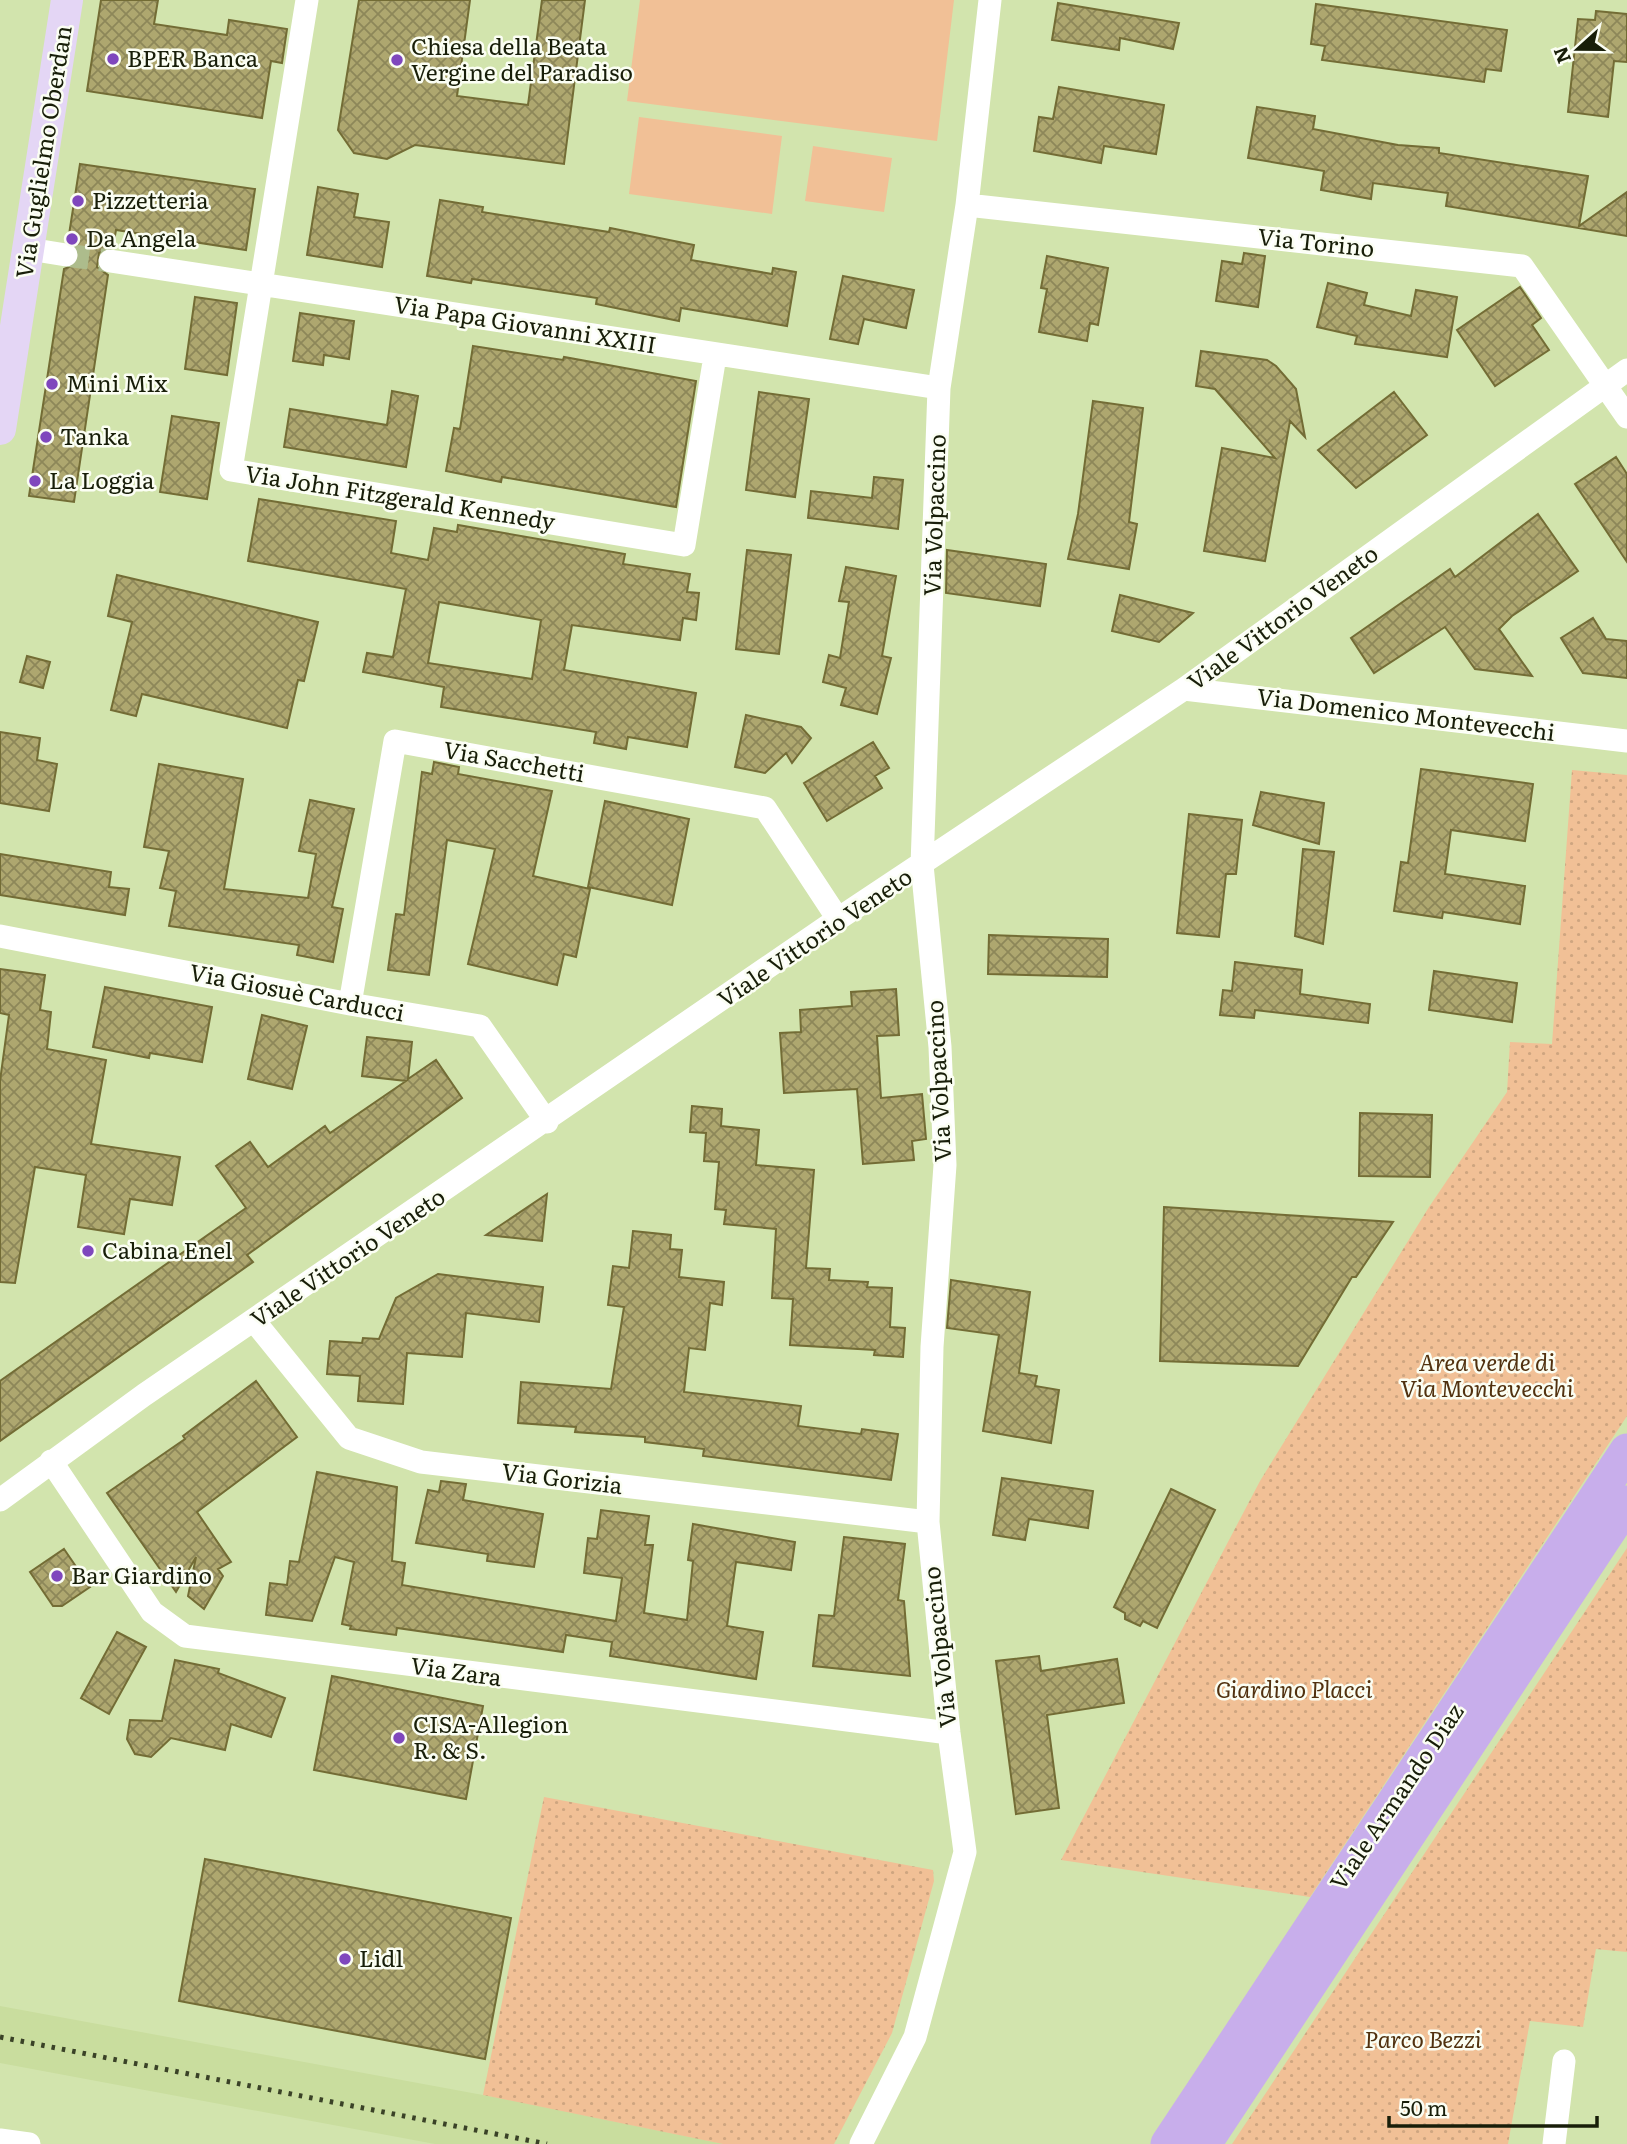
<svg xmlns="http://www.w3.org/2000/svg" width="1627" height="2144" viewBox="0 0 1627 2144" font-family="Literata,serif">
<defs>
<pattern id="grass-dots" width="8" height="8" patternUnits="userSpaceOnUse" patternTransform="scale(1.75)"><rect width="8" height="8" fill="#f1c096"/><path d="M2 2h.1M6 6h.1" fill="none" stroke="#cea580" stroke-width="1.8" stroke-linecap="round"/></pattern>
<pattern id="building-cross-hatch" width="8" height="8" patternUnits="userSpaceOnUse" patternTransform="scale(1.75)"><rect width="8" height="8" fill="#aea76f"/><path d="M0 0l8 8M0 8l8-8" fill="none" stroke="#8d8759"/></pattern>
</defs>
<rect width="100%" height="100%" fill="#d2e4ad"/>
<path fill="#c9dd9e" d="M0,2006L515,2101L724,2144H435L0,2063Z"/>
<path fill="url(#grass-dots)" d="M1572,770L1627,775V1416L1310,1897L1061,1860L1260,1481L1429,1207L1507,1092L1510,1042L1552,1044Z
M1627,1548V1952L1596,1949L1583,2027L1530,2021L1508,2144H1232Z
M544,1797L933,1870L934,1881L892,2033L834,2144H723L483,2095Z"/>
<path fill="#f1c096" d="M640,0H954L937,141L627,101Z
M639,117L782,136L772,214L629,194Z
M813,146L892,158L884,212L805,201Z"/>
<path fill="url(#building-cross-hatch)" stroke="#736c35" stroke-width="2" fill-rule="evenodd" d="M101,0H158L154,24L227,35L229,20L287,29L282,63L271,61L262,118L87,91Z
M359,0H470L457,96L528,105L542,0H585L564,164L415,145L387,159L354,153L338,130Z
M1058,3L1179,23L1173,49L1120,38L1119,50L1052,40Z
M1316,4L1507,30L1501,71L1486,69L1484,82L1322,60L1325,46L1311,44Z
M1596,11L1627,14V62L1614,61L1608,117L1568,112L1578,19L1595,20Z
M1059,87L1164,105L1156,154L1104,146L1101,163L1034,151L1039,117L1053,119Z
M1257,107L1315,116L1313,129L1398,145L1439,148V153L1588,176L1579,226L1627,192V236L1446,206L1448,193L1373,183L1371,199L1321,190L1324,171L1248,158Z
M80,164L255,189L246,250L116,230L113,247L99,253L97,267L108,275L74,502L29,496L64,269L76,264L80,257L75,245L68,241Z
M318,187L358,194L354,217L389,222L382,267L307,255Z
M440,200L483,207L482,212L609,232L610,228L694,245L691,260L772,274L773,268L796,272L787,326L681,308L679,321L596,304L597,298L472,279L471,283L427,276Z
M1244,253L1265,256L1258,307L1216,301L1222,261L1242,264Z
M1047,256L1108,268L1098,325L1090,323L1087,341L1039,332L1047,289L1041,288Z
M843,276L914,290L906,328L864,319L858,344L830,339Z
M1328,283L1367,293L1364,305L1411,316L1416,290L1457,297L1447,357L1355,344L1357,336L1317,327Z
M1520,287L1541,318L1532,325L1549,350L1495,386L1457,330Z
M195,297L237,303L227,375L185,369Z
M300,313L354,321L349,359L324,355L323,365L293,361Z
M473,346L563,360L564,357L696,381L676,507L502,477L501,482L446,471L454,428L460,429Z
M1201,351L1267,360L1276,366L1296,389L1305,437L1290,421L1265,561L1204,551L1222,448L1275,458L1215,389L1196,386Z
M392,391L418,396L406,467L284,447L290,409L387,425Z
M759,392L809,399L795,497L746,490Z
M1394,392L1427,435L1356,488L1318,450Z
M1093,401L1143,408L1129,522L1137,524L1129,569L1068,559L1078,514Z
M172,416L219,423L207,499L160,492Z
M1616,457L1627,474V562L1575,484Z
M874,477L903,480L898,529L808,518L811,491L872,498Z
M259,499L396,521L391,553L428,560L434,528L457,532L458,525L625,554L623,564L690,574L687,592L699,593L696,620L683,618L680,640L572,625L564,670L696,693L687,747L628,737L626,749L594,743L596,732L441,707L444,687L363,672L367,653L393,657L406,589L248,561ZM439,602L541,620L532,679L428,663Z
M1538,514L1578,571L1512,616L1499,629L1532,676L1475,669L1445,627L1374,673L1351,638L1450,569L1455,577Z
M747,550L791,555L779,654L736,649Z
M947,550L1046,564L1040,606L946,593Z
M846,567L896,576L882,656L891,658L877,714L841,705L846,688L823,682L829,655L840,658L849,602L839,601Z
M117,575L318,622L304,681L298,680L287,728L142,694L136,716L111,710L132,622L108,616Z
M1120,595L1193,613L1159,642L1112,631Z
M1593,618L1606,639L1627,641V678L1583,673L1561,638Z
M27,656L50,662L43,688L20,682Z
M746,715L801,727L811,738L792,763L786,753L765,773L735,767Z
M0,732L40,738L37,760L57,764L49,811L0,803Z
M873,742L889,768L875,776L882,788L827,821L804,783Z
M434,762L459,767L458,774L552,791L533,876L590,889L576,957L564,954L557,985L468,964L495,849L447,840L429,975L388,970L396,914L404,915L422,772L432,774Z
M159,764L243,779L224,889L308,898L316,854L299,851L310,800L354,809L332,907L343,909L333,962L297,955L299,945L169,926L176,891L160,888L169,851L144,847Z
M1421,769L1533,784L1525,841L1451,830L1445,874L1525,886L1520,924L1443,912L1442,918L1394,911L1401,862L1408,863Z
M1261,792L1324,803L1319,844L1253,825Z
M605,801L689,819L672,905L588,887Z
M1189,814L1242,820L1236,874H1226L1219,937L1177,933Z
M1303,849L1334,852L1323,944L1295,936Z
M0,854L111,872L109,887L129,889L125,915L0,895Z
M989,935L1108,939L1107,977L988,974Z
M1235,962L1302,970L1300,994L1370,1004L1368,1023L1255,1010L1254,1018L1220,1015L1223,990L1232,991Z
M0,969L45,975L40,1010L51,1012L47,1049L106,1060L91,1144L180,1157L172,1205L130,1199L124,1234L78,1227L86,1175L35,1167L15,1283L0,1282V1081L9,1015L0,1013Z
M1434,971L1517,983L1512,1022L1429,1010Z
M105,987L212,1007L202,1062L150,1053L149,1058L93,1047Z
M896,989L899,1035L877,1036L881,1098L922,1094L926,1139L912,1141L914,1160L863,1164L857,1089L784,1093L780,1033L801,1032L800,1010L852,1006L851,992Z
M262,1015L307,1026L292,1089L248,1079Z
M367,1037L412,1042L408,1079L436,1060L462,1098L247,1255L253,1262L0,1441V1381L246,1208L216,1166L250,1142L268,1167L325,1126L330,1133L406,1081L362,1076Z
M692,1106L722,1109L721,1126L759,1130L756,1165L814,1170L806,1268L830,1269L829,1280L868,1282L867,1287L892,1288L890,1327L905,1328L903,1357L874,1355L875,1350L790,1345L793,1299L772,1298L776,1229L724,1224L726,1210L715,1209L719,1162L704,1161L706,1133L690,1132Z
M1360,1113L1432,1115L1430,1177L1359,1176Z
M547,1194L542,1241L486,1235Z
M1164,1207L1393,1222L1356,1277H1352L1298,1366L1160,1361Z
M633,1231L671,1235L670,1249L682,1250L679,1277L724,1282L722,1305L710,1303L705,1350L689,1348L684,1392L801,1406L798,1426L861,1434L862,1429L898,1434L891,1480L703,1456L704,1449L645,1442V1437L575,1432L576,1427L518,1423L521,1382L611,1389L624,1307L608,1305L613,1266L629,1268Z
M438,1274L543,1287L539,1322L466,1313L462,1357L407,1353L403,1404L358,1401L360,1376L327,1374L330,1341L362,1343L363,1338L379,1339L396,1298Z
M951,1280L1030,1292L1019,1373L1037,1376L1035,1386L1059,1390L1051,1443L983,1431L999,1335L947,1328Z
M256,1381L297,1437L197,1512L231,1562L218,1569L223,1576L204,1609L188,1596L196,1557L176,1592L107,1493L185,1439L183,1436Z
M317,1472L397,1487L392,1561L405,1563L402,1585L616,1621L622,1578L584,1573L588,1538L597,1539L601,1510L649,1516L645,1545H653L644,1613L687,1620L693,1561L688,1560L693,1524L795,1542L791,1570L736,1562L727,1626L763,1632L756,1679L610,1656L612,1642L566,1635L563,1652L397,1628L396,1635L350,1629L351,1626L342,1624L354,1562L335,1557L312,1621L266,1615L270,1583L287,1585L290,1561L299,1562Z
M1002,1478L1093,1491L1088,1528L1029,1519L1025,1540L993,1535Z
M441,1481L466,1484L463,1500L543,1514L534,1567L487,1561L488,1554L416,1543L428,1490L439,1492Z
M1171,1489L1215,1510L1157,1628L1143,1621L1140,1626L1125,1619V1613L1114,1607Z
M844,1537L905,1544L898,1600L904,1601L910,1676L813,1666L819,1615L834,1616Z
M64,1549L90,1587L62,1606H53L30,1572Z
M117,1632L146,1647L109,1714L81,1698Z
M1039,1656L1041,1671L1117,1659L1124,1703L1047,1715L1059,1808L1016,1814L996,1661Z
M175,1660L219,1669L218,1673L285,1698L271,1737L231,1724L225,1750L171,1738L151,1757L135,1754L127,1739L130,1720L162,1721Z
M332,1676L483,1706L466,1799L314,1770Z
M205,1859L511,1918L485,2059L179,2001Z"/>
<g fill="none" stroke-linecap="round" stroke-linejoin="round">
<path stroke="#adbc8c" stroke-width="23" stroke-dasharray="23 11" stroke-linecap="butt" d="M66,255L110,261"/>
<path stroke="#fff" stroke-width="23" d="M307,0L231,470L684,545L715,356
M967,205L1522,266L1627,417
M29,249L66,255
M110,261L939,388
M1184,689L1627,741
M0,936L350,1004L480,1026L547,1122
M350,1004L395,741L765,808L838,919
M255,1322L349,1438L421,1462L928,1522
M51,1461L152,1612L185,1636L949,1733
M0,1500L144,1395L838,919L1184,689L1627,370
M0,2140L29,2144
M861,2144L915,2037L965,1852L949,1733L928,1522L932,1347L945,1165L940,1047L922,865L939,388L967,205L990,0
M1554,2144L1564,2061"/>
<path stroke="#e4d6f5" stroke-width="32" d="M0,429L67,0"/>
<path stroke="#c8aeeb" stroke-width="35" d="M1168,2144L1627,1451
M1204,2144L1627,1503"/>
<path stroke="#3a4227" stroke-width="5" stroke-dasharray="3.5 7" stroke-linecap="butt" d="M0,2037L547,2144"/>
</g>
<g fill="#7f47bd" stroke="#fbfef3" stroke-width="2.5">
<circle cx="113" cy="59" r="7"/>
<circle cx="397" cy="60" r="7"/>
<circle cx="78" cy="201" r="7"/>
<circle cx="72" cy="239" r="7"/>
<circle cx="52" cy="384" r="7"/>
<circle cx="46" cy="437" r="7"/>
<circle cx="35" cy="481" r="7"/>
<circle cx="88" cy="1251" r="7"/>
<circle cx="57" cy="1576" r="7"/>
<circle cx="399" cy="1738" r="7"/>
<circle cx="345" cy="1959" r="7"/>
</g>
<g text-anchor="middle" stroke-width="5" stroke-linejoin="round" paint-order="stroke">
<g font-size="23" fill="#181e09" stroke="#fbfef3" text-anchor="start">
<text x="411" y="55">Chiesa della Beata<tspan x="411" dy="26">Vergine del Paradiso</tspan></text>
<text x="127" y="67">BPER Banca</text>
<text x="92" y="209">Pizzetteria</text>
<text x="86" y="247">Da Angela</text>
<text x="66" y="392">Mini Mix</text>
<text x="60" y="445">Tanka</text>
<text x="49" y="489">La Loggia</text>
<text x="102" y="1259">Cabina Enel</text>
<text x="71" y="1584">Bar Giardino</text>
<text x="413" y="1733">CISA-Allegion<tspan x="413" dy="26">R. &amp; S.</tspan></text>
<text x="359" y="1967">Lidl</text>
</g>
<g font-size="23" fill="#181e09" stroke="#fbfef3">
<text transform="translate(44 152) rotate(-81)" y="8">Via Guglielmo Oberdan</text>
<text transform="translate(1316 243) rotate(6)" y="8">Via Torino</text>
<text transform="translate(525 325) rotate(9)" y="8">Via Papa Giovanni XXIII</text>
<text transform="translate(400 498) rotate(9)" y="8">Via John Fitzgerald Kennedy</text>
<text transform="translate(935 515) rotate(-88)" y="8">Via Volpaccino</text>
<text transform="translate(1283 618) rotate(-36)" y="8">Viale Vittorio Veneto</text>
<text transform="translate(1406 715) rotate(7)" y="8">Via Domenico Montevecchi</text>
<text transform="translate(514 762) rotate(10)" y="8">Via Sacchetti</text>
<text transform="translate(815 938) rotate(-34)" y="8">Viale Vittorio Veneto</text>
<text transform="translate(297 993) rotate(11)" y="8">Via Giosuè Carducci</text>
<text transform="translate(939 1081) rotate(-93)" y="8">Via Volpaccino</text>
<text transform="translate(348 1258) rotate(-34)" y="8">Viale Vittorio Veneto</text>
<text transform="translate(562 1479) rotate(7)" y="8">Via Gorizia</text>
<text transform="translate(940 1647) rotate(-96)" y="8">Via Volpaccino</text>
<text transform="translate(456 1672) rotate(8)" y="8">Via Zara</text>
<text transform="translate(1397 1797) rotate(-56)" y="8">Viale Armando Diaz</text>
</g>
<g font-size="23" font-style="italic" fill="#51310f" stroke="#fbfef3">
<text x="1487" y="1371">Area verde di<tspan x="1487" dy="26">Via Montevecchi</tspan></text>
<text x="1294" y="1698">Giardino Placci</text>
<text x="1423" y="2048">Parco Bezzi</text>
</g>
</g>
<g transform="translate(1578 49) rotate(249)" stroke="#fbfef3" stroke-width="5" paint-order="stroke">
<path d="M0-5L12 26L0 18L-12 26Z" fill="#181e09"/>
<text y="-10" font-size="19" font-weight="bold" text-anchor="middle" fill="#181e09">N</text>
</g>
<path d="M1389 2116v10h208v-10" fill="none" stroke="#181e09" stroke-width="3.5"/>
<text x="1400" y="2116" font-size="21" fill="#181e09" stroke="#fbfef3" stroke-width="5" paint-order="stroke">50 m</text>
</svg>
